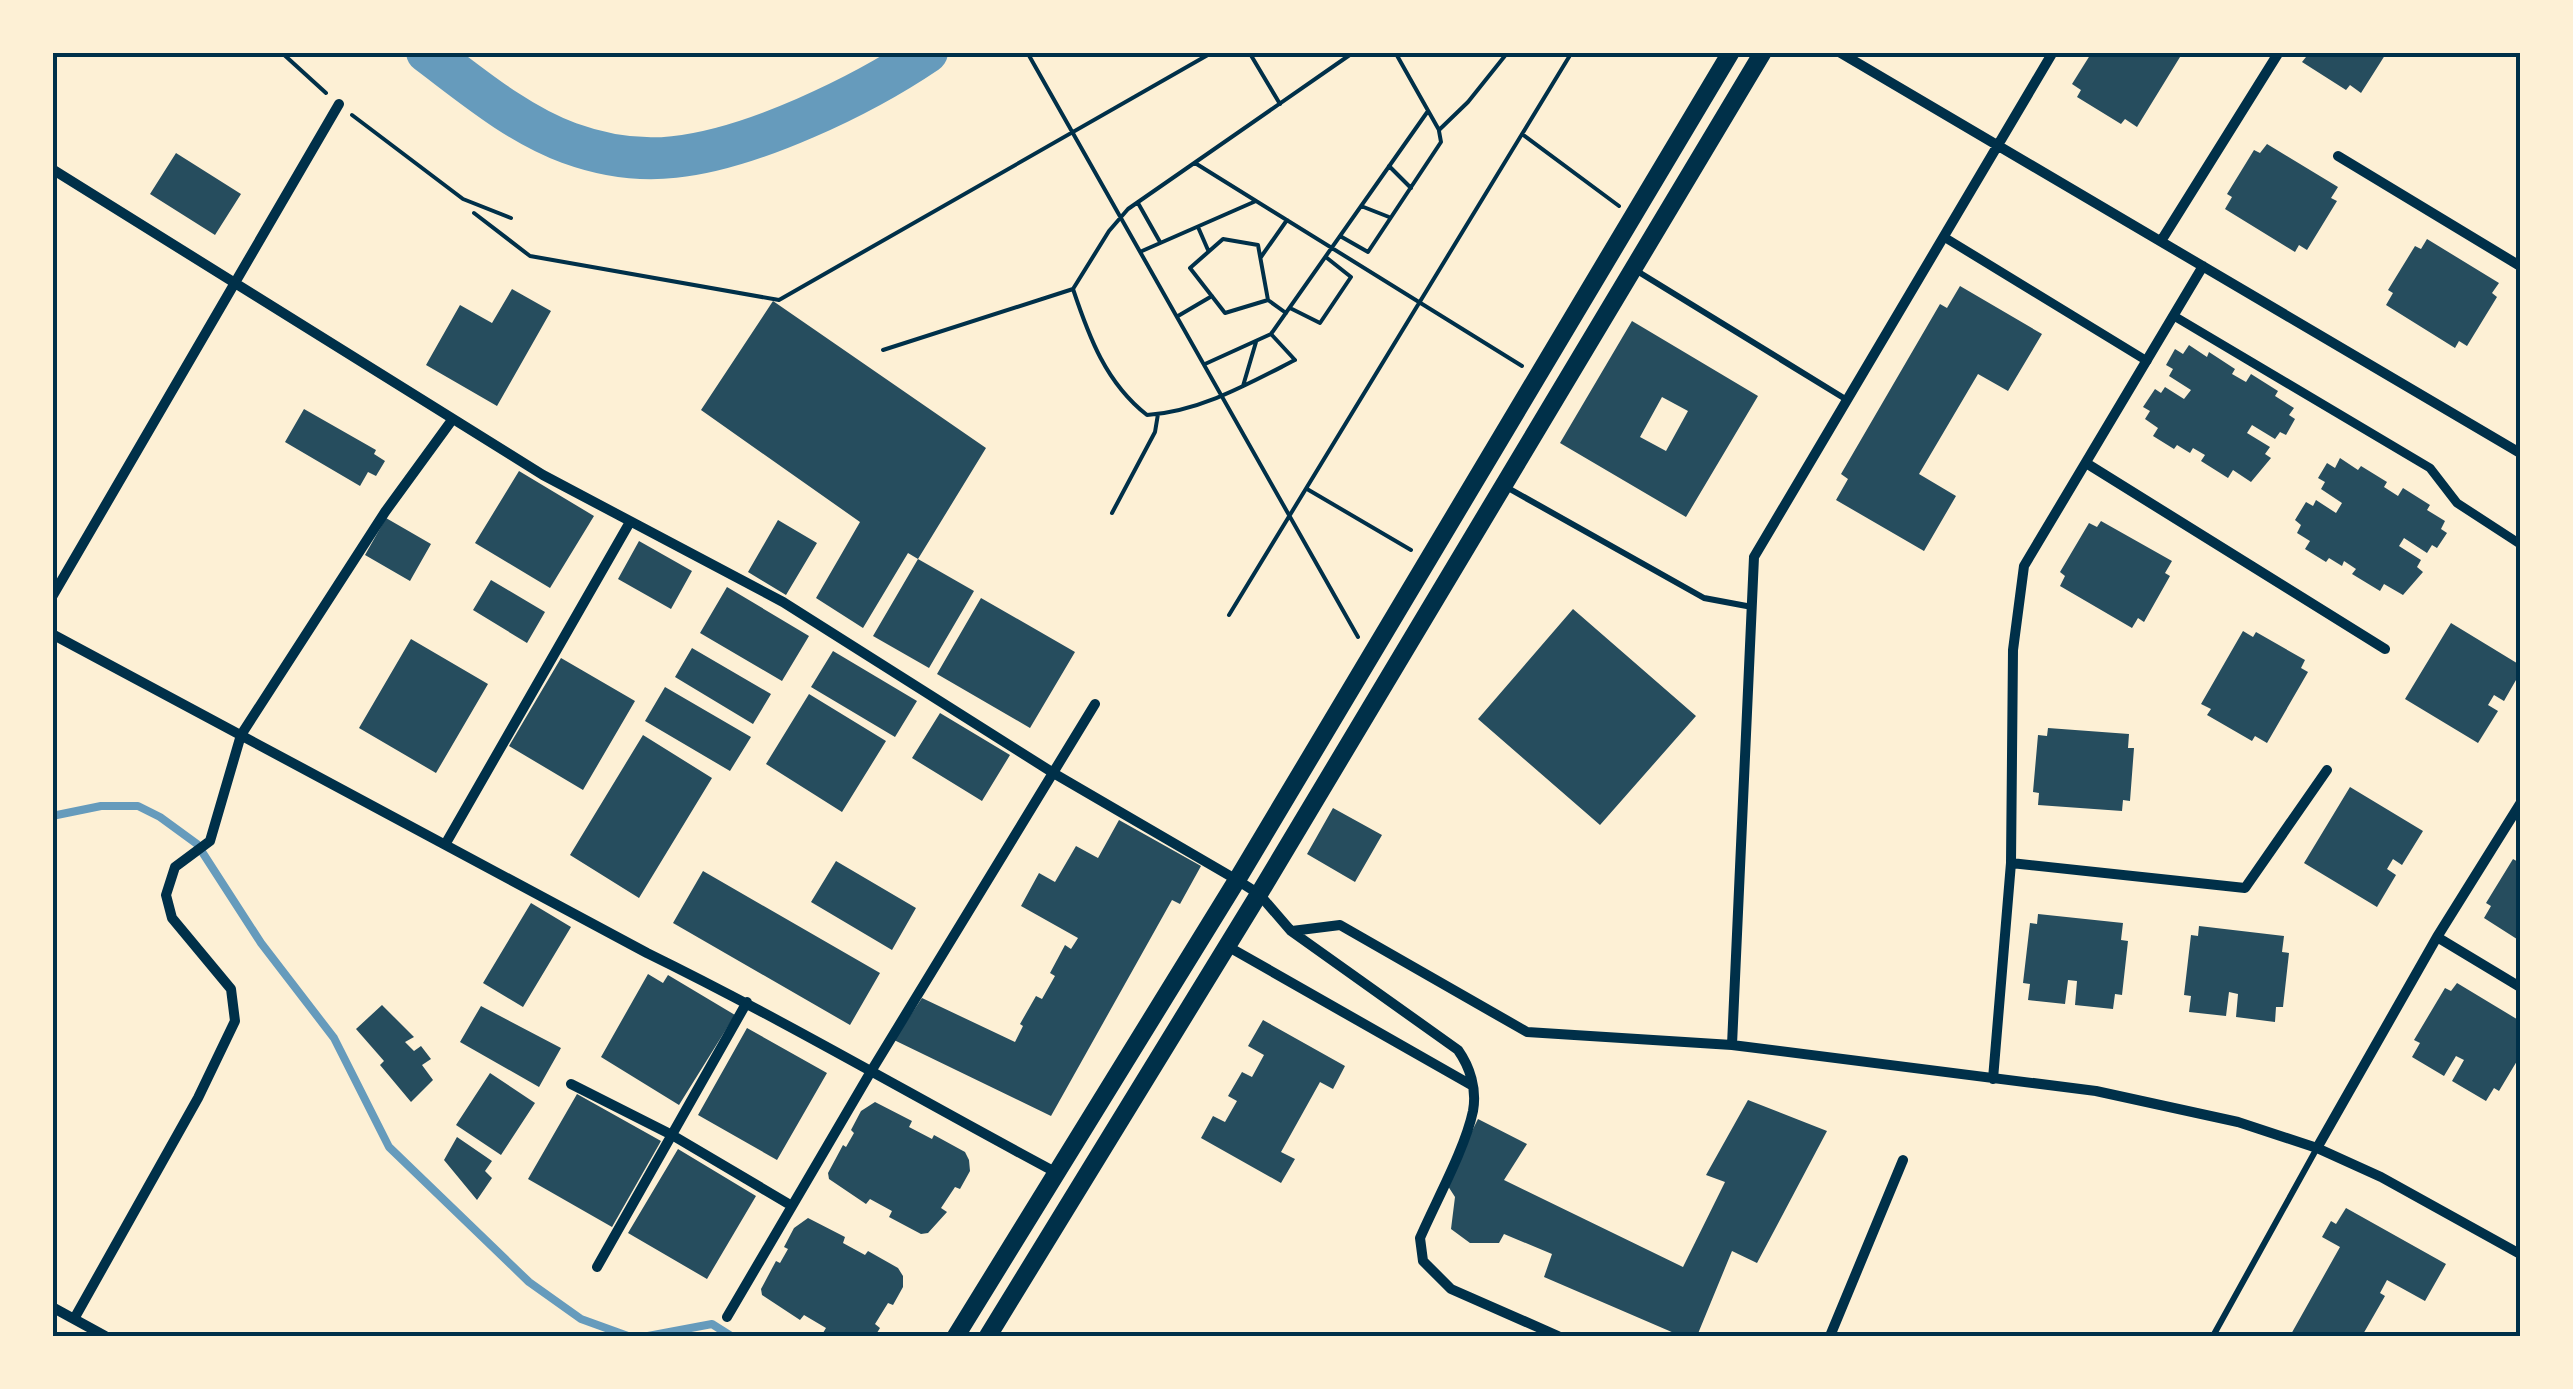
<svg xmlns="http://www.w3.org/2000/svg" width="2573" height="1389" viewBox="0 0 2573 1389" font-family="'Varela Round',sans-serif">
<rect width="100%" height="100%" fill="#fdf0d5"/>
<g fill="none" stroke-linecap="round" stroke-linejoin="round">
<path stroke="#669bbc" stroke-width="8" d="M52,816L101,806H138L160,817L197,844L261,943L334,1038L389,1147L529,1282L581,1319L628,1336
M648,1336L712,1324L731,1336"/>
<path stroke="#669bbc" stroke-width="42" d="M427,52C471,85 517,124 569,143C602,155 639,161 674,157C752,149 862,96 927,52"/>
</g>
<path fill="#264d5e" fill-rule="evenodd" d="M2092,52H2172L2180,57L2137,127L2125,119L2121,124L2077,97L2081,90L2072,84Z
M2300,52H2387L2361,93L2350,85L2346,90L2302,62L2306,57Z
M2267,144L2338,187L2331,198L2337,201L2307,250L2299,245L2295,252L2225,209L2232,197L2227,194L2254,150L2260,153Z
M176,153L241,194L215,235L150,194Z
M2427,239L2499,283L2492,293L2497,297L2467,346L2459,341L2455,348L2386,305L2393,293L2388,290L2415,246L2421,249Z
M1960,286L2042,334L2008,391L1978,374L1919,474L1956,496L1924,551L1836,500L1848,479L1841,474L1940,304L1947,308Z
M512,289L551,311L497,406L426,365L460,305L492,323Z
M773,301L986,448L918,559L908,553L863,628L816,598L860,522L701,410Z
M1632,321L1758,396L1686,517L1560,443ZM1662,397L1688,411L1666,451L1640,437Z
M2189,345L2207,357L2209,352L2235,369L2232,374L2246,382L2251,374L2278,391L2275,396L2294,408L2289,415L2295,419L2286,435L2280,432L2275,439L2252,425L2247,433L2270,447L2265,454L2271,458L2251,482L2233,470L2228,478L2201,461L2205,455L2193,448L2190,453L2177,445L2174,449L2153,436L2158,428L2145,419L2150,411L2143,407L2155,389L2161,393L2165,387L2184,399L2191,390L2169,376L2173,369L2166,365L2175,349L2183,354Z
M304,409L376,450L374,454L385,461L376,476L368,472L360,486L285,442Z
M2340,458L2358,470L2361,466L2387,482L2384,487L2398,496L2403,488L2430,505L2427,510L2445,521L2441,529L2447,533L2437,548L2432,545L2427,553L2404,538L2399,546L2421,560L2417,567L2423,572L2403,595L2384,584L2380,591L2352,574L2356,569L2344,561L2342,566L2329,558L2326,562L2305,549L2310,541L2297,533L2301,525L2295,520L2306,502L2313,506L2316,500L2336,513L2342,503L2321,489L2325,482L2318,478L2327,463L2335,468Z
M519,471L594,516L550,588L475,543Z
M386,518L431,544L410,581L365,555Z
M778,520L817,543L786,595L748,572Z
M2101,521L2172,561L2165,573L2170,576L2144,622L2138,618L2132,628L2060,586L2065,576L2060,572L2089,523L2097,527Z
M639,541L692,571L671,609L618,579Z
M918,559L974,591L929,668L873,636Z
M491,580L545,612L527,643L473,610Z
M727,587L809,636L782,681L700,633Z
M981,598L1075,652L1030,728L937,674Z
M1573,609L1696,716L1600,825L1478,719Z
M2451,623L2520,665V673L2504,701L2494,695L2488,705L2498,711L2478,743L2405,699Z
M2243,631L2253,637L2256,632L2305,660L2301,668L2308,672L2267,743L2255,736L2252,741L2207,715L2211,709L2201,704Z
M411,639L488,684L436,773L359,728Z
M692,648L771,694L753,724L675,677Z
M833,651L917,701L895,737L811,687Z
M561,658L635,701L583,790L509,746Z
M665,687L751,737L730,771L645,721Z
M809,694L886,741L842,812L766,764Z
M940,713L1010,755L982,801L912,758Z
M2048,728L2129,734L2128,748H2134L2130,801L2123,800L2122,811L2038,805L2039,793L2033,792L2038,735L2047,736Z
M643,735L712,778L639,898L570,855Z
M2350,787L2423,831L2402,865L2393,859L2387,869L2396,875L2377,907L2304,863Z
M1333,808L1382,835L1355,882L1307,854Z
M1119,820L1201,866L1180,904L1172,900L1051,1116L894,1040L922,998L1015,1042L1023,1026L1020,1024L1036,996L1042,999L1055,976L1050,973L1065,945L1071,949L1078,938L1021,906L1039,873L1055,882L1076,846L1098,858Z
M2513,859L2520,863V941L2484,918L2491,906L2486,903Z
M836,861L916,908L892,950L811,902Z
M703,871L880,973L850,1025L673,923Z
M531,903L571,927L523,1007L483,983Z
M2038,914L2123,923L2121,940L2128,941L2122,995L2115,994L2113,1009L2075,1005L2077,981L2068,980L2065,1004L2028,1000L2030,984L2023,983L2030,923L2037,924Z
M2199,926L2284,936L2282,952L2289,953L2283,1007H2276L2275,1022L2236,1017L2238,994L2229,992L2226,1016L2189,1012L2191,996L2184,995L2191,935L2198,936Z
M648,974L663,983L668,975L735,1015L679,1105L601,1057Z
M2457,983L2520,1021V1056L2499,1091L2494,1088L2486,1101L2452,1081L2464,1060L2456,1056L2444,1076L2412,1057L2420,1043L2414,1040L2445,988L2451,991Z
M382,1005L414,1037L405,1042L414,1051L421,1046L431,1059L422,1065L433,1080L411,1102L380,1065L384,1061L356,1029Z
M481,1006L561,1048L539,1087L460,1042Z
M1263,1020L1345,1066L1333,1089L1320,1082L1281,1152L1295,1159L1281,1183L1201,1138L1213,1116L1225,1122L1237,1101L1228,1096L1242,1072L1252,1077L1264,1055L1248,1046Z
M747,1028L827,1073L777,1160L698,1115Z
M490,1073L535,1103L501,1155L456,1125Z
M577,1094L661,1141L612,1227L528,1179Z
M1748,1100L1827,1131L1757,1263L1732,1251L1697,1336H1681L1544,1277L1552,1254L1504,1234L1499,1243H1470L1451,1229L1455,1197L1446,1183L1478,1119L1527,1144L1504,1180L1683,1267L1725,1182L1706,1175Z
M875,1102L912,1121L909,1127L932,1139L934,1135L965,1152L969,1160L970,1171L960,1189L955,1187L941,1208L947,1212L928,1233L921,1234L889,1217L892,1211L870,1199L866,1204L829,1179L828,1173L843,1145L846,1147L854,1133L851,1130L861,1111Z
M457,1137L492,1161L485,1171L492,1178L477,1200L444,1160Z
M678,1149L756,1196L707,1279L628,1233Z
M2346,1208L2446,1264L2425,1301L2387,1280L2380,1293L2385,1296L2362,1336H2290L2340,1247L2322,1237L2331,1221L2336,1224Z
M808,1218L845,1237L843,1243L865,1255L868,1251L898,1268L903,1276V1287L893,1305L888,1303L875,1324L880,1328L875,1336H829L823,1333L826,1328L804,1315L800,1320L762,1295L761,1289L776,1261L780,1263L788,1249L784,1247L794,1228Z"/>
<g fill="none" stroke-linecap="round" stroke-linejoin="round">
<path stroke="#003049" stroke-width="4" d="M281,52L326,93
M1027,52L1358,637
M1249,52L1280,104
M1395,52L1439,130L1468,102L1508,52
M352,115L463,199L511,218
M1522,134L1619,206
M1195,163L1522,366
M1389,166L1411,188
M1138,203L1160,242
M1361,206L1389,217
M474,213L530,256L779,300L1213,52
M1198,227L1208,250
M1340,236L1368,252L1441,142L1439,131
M1142,251L1256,201
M1261,257L1287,220
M1073,289C1089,337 1106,383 1147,415C1201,411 1248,384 1295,360L1271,334
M1268,300L1258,245L1223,239L1190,268L1225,313L1268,300L1286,313
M1290,308L1320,323L1351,277L1327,258
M1178,316L1212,296
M883,350L1073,289L1109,231L1128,209L1354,52
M1205,364L1271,334L1428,111
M1243,386L1256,342
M1307,489L1411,550
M1112,513L1155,432L1158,414
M1229,615L1572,52"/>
<path stroke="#003049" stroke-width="6" d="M1637,271L1847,400
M1508,488L1704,598L1752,607
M2213,1336L2317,1148"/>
<path stroke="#003049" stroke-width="9" d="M1944,237L2147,361
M2174,316L2430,468L2457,503L2520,544"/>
<path stroke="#003049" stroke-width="10" d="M1839,52L2520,453
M2338,156L2520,266
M52,169L543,475L783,602L1055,774L1237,880L1259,894L1291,931L1458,1050C1470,1067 1477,1089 1473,1111C1465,1149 1436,1201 1420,1238L1423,1261L1451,1289L1558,1336
M2161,241L2279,52
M2086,463L2385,649
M52,597L339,104
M52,634L647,953C786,1021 920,1100 1057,1173
M446,843L630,522
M2011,863L2245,888L2327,770
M1292,931L1340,925L1527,1032L1732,1045L2096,1091L2238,1122L2317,1148L2381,1177L2520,1254
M2437,937L2520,987
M1227,946L1473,1086
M1732,1045L1754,557L2053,52
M1993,1079L2011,863L2013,650L2024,566L2203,266
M571,1084L672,1135L792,1206
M2317,1148L2437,937L2520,804
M597,1267L747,1002
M52,1307L105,1336
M727,1317L870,1073L1095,704
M74,1319L198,1098L235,1021L231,989L172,918L166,895L175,867L210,841L241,735L385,512L452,420
M1830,1336L1903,1160"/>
<path stroke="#003049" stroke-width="18" d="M956,1336L1237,880L1731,52
M988,1336L1259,894L1763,52"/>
</g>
<rect width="2573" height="1389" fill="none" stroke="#fdf0d5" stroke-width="110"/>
<rect x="55" y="55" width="2463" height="1279" fill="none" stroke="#003049" stroke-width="4"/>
</svg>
